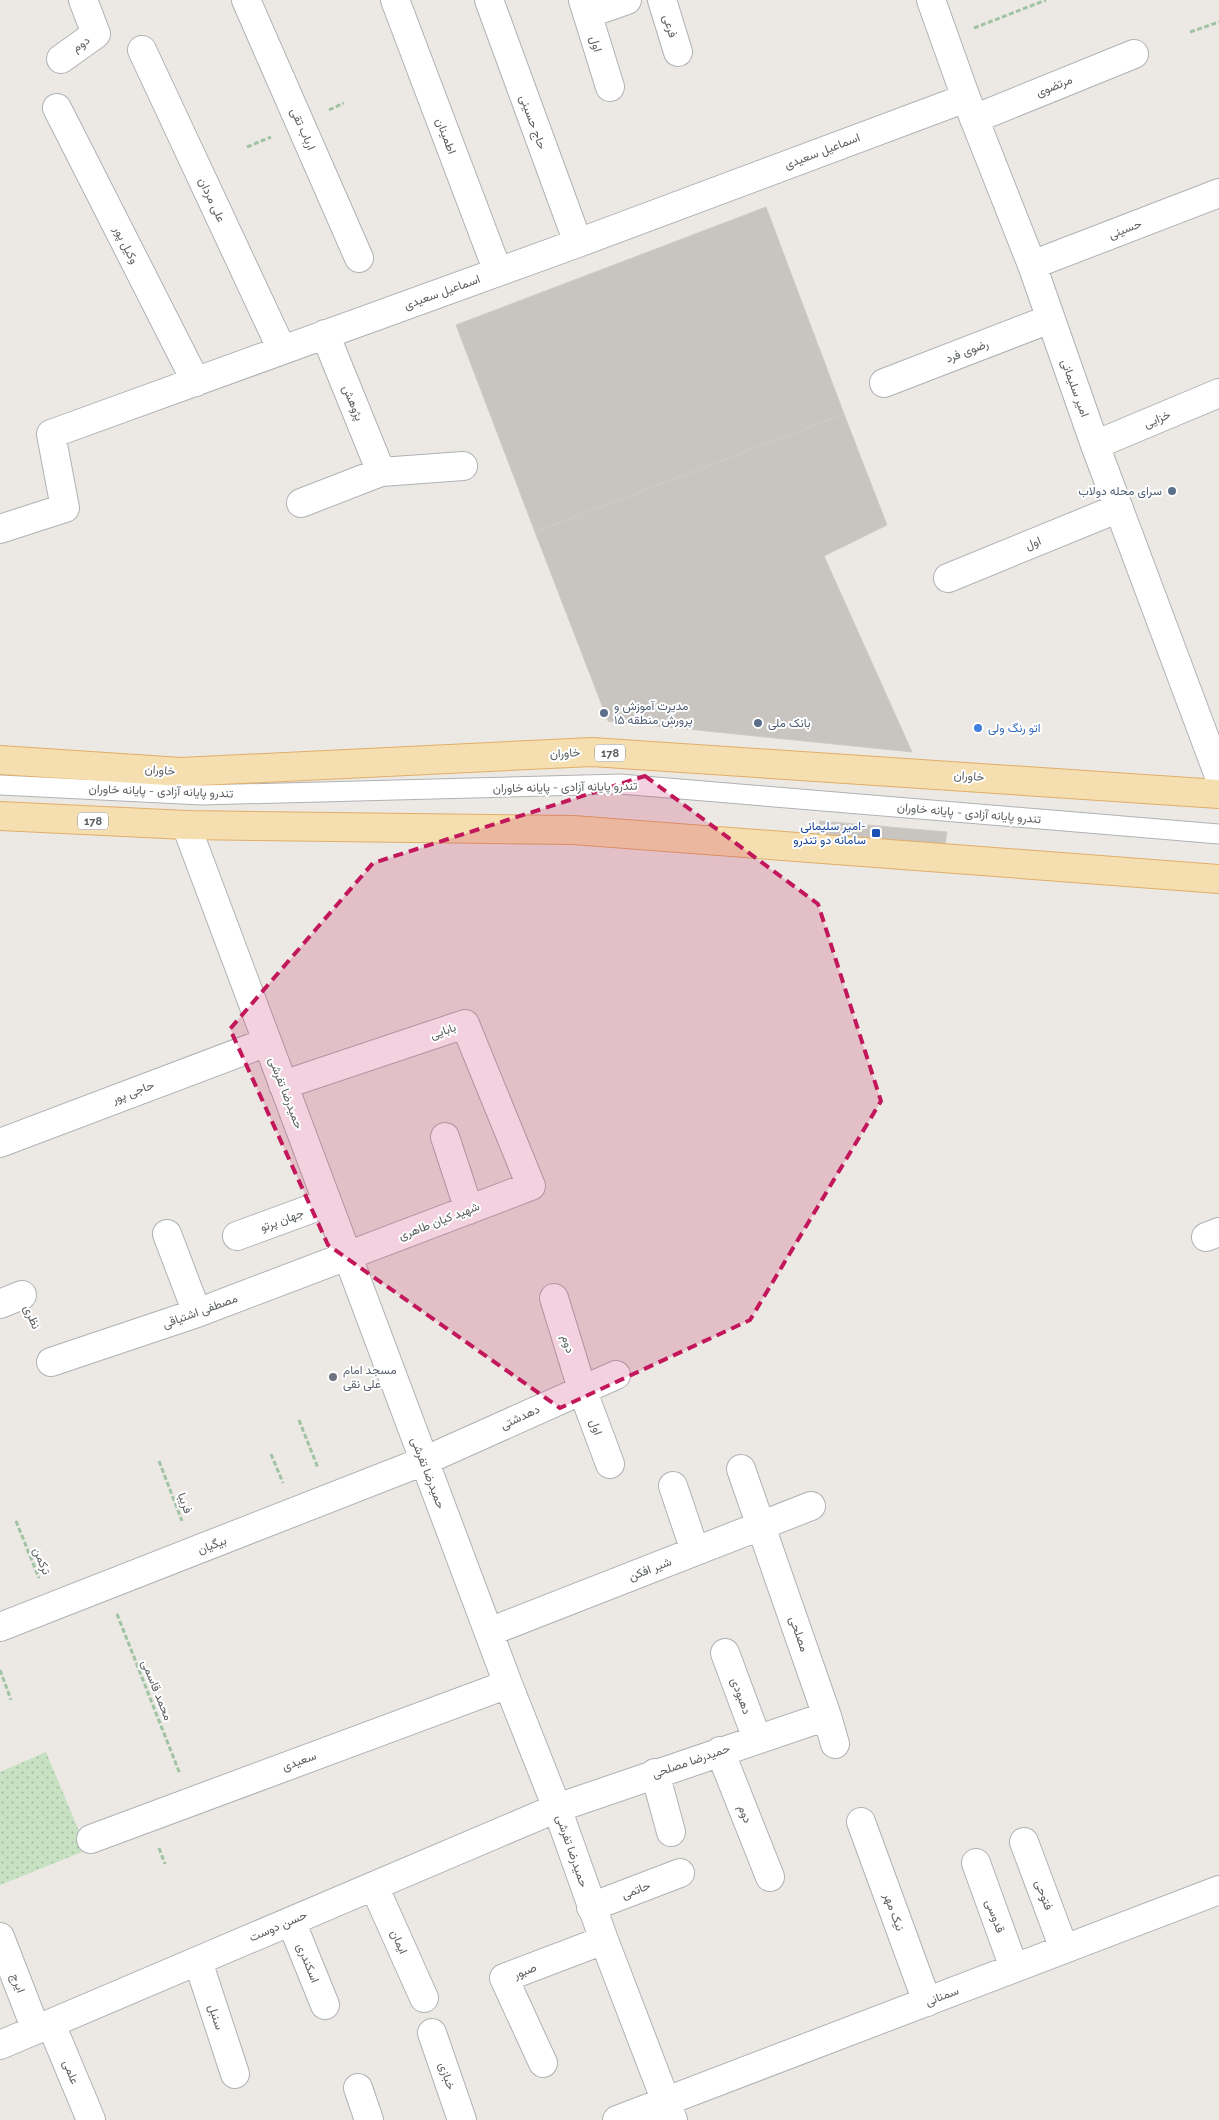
<svg xmlns="http://www.w3.org/2000/svg" width="1219" height="2120" viewBox="0 0 1219 2120" font-family="Raleway,Vazirmatn,sans-serif">
<defs>
<pattern id="park-dots" width="8" height="8" patternUnits="userSpaceOnUse" patternTransform="scale(1.25)"><rect width="8" height="8" fill="#c8e1c3"/><path d="M2 2h.1M6 6h.1" fill="none" stroke="#a6baa2" stroke-width="1.8" stroke-linecap="round"/></pattern>
</defs>
<rect width="100%" height="100%" fill="#ece9e4"/>
<path fill="url(#park-dots)" d="M46,1752L87,1850L0,1885V1772Z"/>
<path fill="#c8c4c0" stroke="#d0cac3" d="M766,207L844,414L535,532L456,325Z
M844,414L887,525L824,556L912,752L608,721L535,532Z
M820,821L947,832L945,846L817,836Z"/>
<g fill="none" stroke-linecap="round" stroke-linejoin="round">
<g stroke="#afb2b4" stroke-width="21">
<path id="service" d="M0,785L202,795L620,784L1219,834"/>
</g>
<g stroke="#afb2b4" stroke-width="30">
<path id="minor" d="M246,0L359,258
M395,0L498,272
M489,0L578,243
M583,0L610,87
M662,0L678,52
M931,0L966,98L1032,265L1095,445L1219,776
M587,14L627,0
M142,50L282,350
M61,59L96,34L83,0
M57,108L196,382
M974,119L1134,54
M1032,265L1219,193
M325,334L381,472
M884,383L1050,319
M1095,445L1219,393
M301,503L381,472L463,466
M0,529L65,508L51,434L578,243L966,98
M948,578L1119,508
M186,825L508,1684L557,1808L604,1940L673,2120
M445,1137L469,1210
M0,1143L267,1042
M167,1234L197,1313
M237,1236L327,1203
M1206,1237L1219,1232
M554,1298L582,1389L610,1464
M0,1304L22,1295
M51,1362L197,1313L531,1186L465,1024L283,1085
M741,1469L827,1716L835,1744
M673,1486L695,1551
M0,1627L424,1461L616,1375
M489,1632L811,1506
M725,1653L757,1739
M720,1751L770,1877
M655,1773L671,1832
M861,1822L927,2002
M91,1839L508,1684
M1024,1842L1064,1949
M976,1863L1014,1968
M374,1886L424,1998
M591,1907L680,1873
M291,1921L325,2005
M0,1937L36,2030
M198,1961L235,2074
M51,2024L91,2120
M432,2033L462,2120
M0,2045L557,1808L827,1716
M543,2063L504,1978L604,1940
M358,2088L369,2120
M617,2120L1219,1890"/>
</g>
<g stroke="#e0ad69" stroke-width="30">
<path id="primary" d="M0,760L181,772L592,752L1219,794
M0,816L186,825L573,830L1219,879"/>
</g>
<path stroke="#9fc3a3" stroke-width="3" stroke-dasharray="5 2.5" stroke-linecap="butt" d="M974,28L1046,0
M1190,32L1219,22
M329,110L344,103
M247,147L271,137
M299,1420L318,1468
M271,1454L283,1483
M159,1461L182,1521
M16,1521L39,1578
M117,1614L180,1774
M0,1670L11,1700
M159,1848L165,1864"/>
<use href="#service" stroke="#fff" stroke-width="19"/>
<use href="#minor" stroke="#fff" stroke-width="28"/>
<use href="#primary" stroke="#f5dfb0" stroke-width="28"/>
</g>
<path fill="#c2185b" fill-opacity="0.2" stroke="#c2185b" stroke-width="4" stroke-dasharray="10 6" stroke-linejoin="round" d="M645,776L818,904L881,1101L750,1320L560,1408L328,1245L230,1029L373,863Z"/>
<g fill="#5c6f8a" stroke="#fff" stroke-width="2">
<circle cx="1172" cy="491" r="5"/>
<circle cx="604" cy="713" r="5"/>
<circle cx="758" cy="723" r="5"/>
</g>
<circle fill="#3f7fe0" stroke="#fff" stroke-width="2" cx="978" cy="728" r="5"/>
<rect fill="#1a4fb4" stroke="#fff" stroke-width="2" x="871" y="828" width="10" height="10" rx="2.5"/>
<circle fill="#6b7280" stroke="#fff" stroke-width="2" cx="333" cy="1377" r="5"/>
<g text-anchor="middle" stroke-width="4" stroke-linejoin="round" paint-order="stroke">
<g fill="#fff" stroke="#8d9091" stroke-width="1">
<rect x="595" y="744.5" width="30" height="17" rx="4"/>
<rect x="78" y="812.5" width="30" height="17" rx="4"/>
</g>
<g font-size="11" font-weight="bold" fill="#5c6062">
<text x="610" y="757">178</text>
<text x="93" y="825">178</text>
</g>
<g font-size="12" fill="#5c6062" stroke="#fff">
<text transform="translate(670 26) rotate(73)" y="4">فرعی</text>
<text transform="translate(81 44) rotate(-35)" y="4">دوم</text>
<text transform="translate(596 44) rotate(73)" y="4">اول</text>
<text transform="translate(1054 86) rotate(-22)" y="4">مرتضوی</text>
<text transform="translate(533 122) rotate(70)" y="4">حاج حسینی</text>
<text transform="translate(303 129) rotate(66)" y="4">ارباب تقی</text>
<text transform="translate(446 136) rotate(69)" y="4">اطمینان</text>
<text transform="translate(822 151) rotate(-21)" y="4">اسماعیل سعیدی</text>
<text transform="translate(212 200) rotate(65)" y="4">علی مردان</text>
<text transform="translate(1125 229) rotate(-21)" y="4">حسینی</text>
<text transform="translate(126 245) rotate(63)" y="4">وکیل پور</text>
<text transform="translate(442 292) rotate(-20)" y="4">اسماعیل سعیدی</text>
<text transform="translate(967 351) rotate(-21)" y="4">رضوی فرد</text>
<text transform="translate(1075 388) rotate(70)" y="4">امیر سلیمانی</text>
<text transform="translate(353 403) rotate(68)" y="4">پژوهش</text>
<text transform="translate(1157 419) rotate(-23)" y="4">خزایی</text>
<text transform="translate(1033 543) rotate(-22)" y="4">اول</text>
<text transform="translate(565 753) rotate(-3)" y="4">خاوران</text>
<text transform="translate(160 770) rotate(4)" y="4">خاوران</text>
<text transform="translate(969 776) rotate(4)" y="4">خاوران</text>
<text transform="translate(565 787) rotate(-1)" y="4">تندرو پایانه آزادی - پایانه خاوران</text>
<text transform="translate(161 791) rotate(2)" y="4">تندرو پایانه آزادی - پایانه خاوران</text>
<text transform="translate(969 813) rotate(5)" y="4">تندرو پایانه آزادی - پایانه خاوران</text>
<text transform="translate(443 1031) rotate(-19)" y="4">بابایی</text>
<text transform="translate(133 1092) rotate(-21)" y="4">حاجی پور</text>
<text transform="translate(286 1093) rotate(69)" y="4">حمیدرضا تفرشی</text>
<text transform="translate(282 1220) rotate(-20)" y="4">جهان پرتو</text>
<text transform="translate(439 1221) rotate(-21)" y="4">شهید کیان طاهری</text>
<text transform="translate(200 1311) rotate(-20)" y="4">مصطفی اشتیاقی</text>
<text transform="translate(32 1317) rotate(67)" y="4">نظری</text>
<text transform="translate(568 1344) rotate(73)" y="4">دوم</text>
<text transform="translate(520 1417) rotate(-25)" y="4">دهدشتی</text>
<text transform="translate(596 1427) rotate(69)" y="4">اول</text>
<text transform="translate(428 1473) rotate(69)" y="4">حمیدرضا تفرشی</text>
<text transform="translate(185 1503) rotate(69)" y="4">فریبا</text>
<text transform="translate(212 1545) rotate(-21)" y="4">بیگیان</text>
<text transform="translate(42 1561) rotate(68)" y="4">ترکمن</text>
<text transform="translate(650 1569) rotate(-21)" y="4">شیر افکن</text>
<text transform="translate(799 1634) rotate(71)" y="4">مصلحی</text>
<text transform="translate(157 1690) rotate(68)" y="4">محمد قاسمی</text>
<text transform="translate(741 1696) rotate(70)" y="4">دهبودی</text>
<text transform="translate(299 1761) rotate(-20)" y="4">سعیدی</text>
<text transform="translate(691 1761) rotate(-19)" y="4">حمیدرضا مصلحی</text>
<text transform="translate(745 1814) rotate(68)" y="4">دوم</text>
<text transform="translate(572 1851) rotate(71)" y="4">حمیدرضا تفرشی</text>
<text transform="translate(636 1890) rotate(-21)" y="4">حاتمی</text>
<text transform="translate(1044 1895) rotate(70)" y="4">فتوحی</text>
<text transform="translate(894 1912) rotate(70)" y="4">نیک مهر</text>
<text transform="translate(995 1916) rotate(70)" y="4">قدوسی</text>
<text transform="translate(278 1926) rotate(-23)" y="4">حسن دوست</text>
<text transform="translate(399 1942) rotate(66)" y="4">ایمان</text>
<text transform="translate(308 1963) rotate(68)" y="4">اسکندری</text>
<text transform="translate(525 1971) rotate(-21)" y="4">صبور</text>
<text transform="translate(18 1983) rotate(69)" y="4">ایرج</text>
<text transform="translate(942 1996) rotate(-21)" y="4">سمنانی</text>
<text transform="translate(216 2017) rotate(72)" y="4">سنبل</text>
<text transform="translate(71 2072) rotate(68)" y="4">علمی</text>
<text transform="translate(447 2076) rotate(71)" y="4">خبازی</text>
</g>
<g font-size="12" fill="#4e5e75" stroke="#fff" text-anchor="start">
<text x="1162" y="495" text-anchor="end">سرای محله دولاب</text>
<text x="614" y="710">مدیرت آموزش و<tspan x="614" dy="14">پرورش منطقه ۱۵</tspan></text>
<text x="768" y="727">بانک ملی</text>
</g>
<g font-size="12" fill="#366cbe" stroke="#fff" text-anchor="start">
<text x="988" y="732">اتو رنگ ولی</text>
</g>
<g font-size="12" fill="#164399" stroke="#fff" text-anchor="end">
<text x="866" y="830">امیر سلیمانی-<tspan x="866" dy="14">سامانه دو تندرو</tspan></text>
</g>
<g font-size="12" fill="#5b616d" stroke="#fff" text-anchor="start">
<text x="343" y="1374">مسجد امام<tspan x="343" dy="14">علی نقی</tspan></text>
</g>
</g>
</svg>
